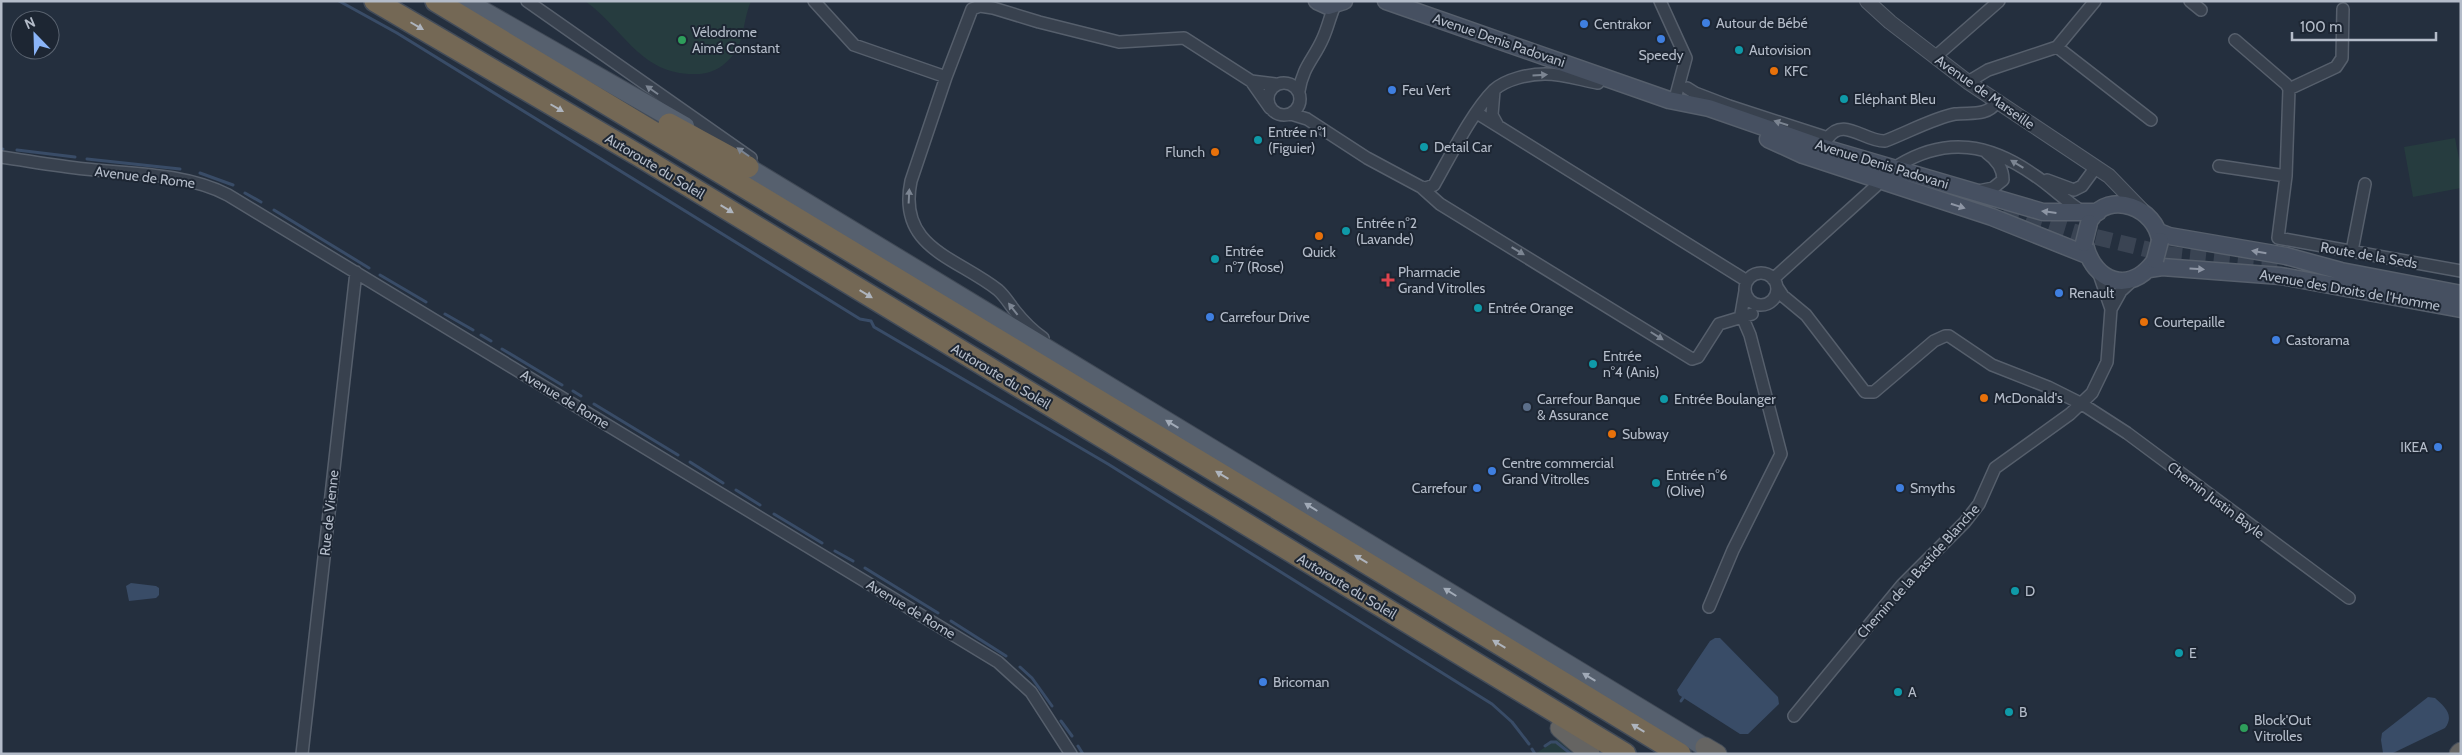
<svg xmlns="http://www.w3.org/2000/svg" width="2462" height="755" viewBox="0 0 2462 755" font-family="Cabin,sans-serif">
<rect width="100%" height="100%" fill="#242f3e"/>
<path fill="#263c3f" d="M585,1H751C744,17 744,37 737,49C728,64 714,74 697,74C641,76 625,30 585,1Z
M2455,138L2461,169V188L2413,197L2404,147Z
M1562,736L1583,754H1535Z"/>
<path fill="#394c67" d="M131,583L156,586L159,588V595L156,598L129,601L126,586Z
M1715,638H1720L1778,697L1779,704L1748,734H1740L1679,695L1677,690L1710,641Z
M2428,697L2435,698C2444,706 2455,715 2445,728L2391,754L2383,753L2381,740L2382,733Z"/>
<g fill="none" stroke-linecap="round" stroke-linejoin="round">
<path stroke="#394c67" stroke-width="3" d="M339,1L397,33L860,319L871,321L874,327L1108,464L1492,704L1512,722L1529,744
M1,149H3
M17,150L75,157
M87,159L180,169
M200,173L233,185
M245,193L261,202
M274,210L369,268
M380,275L426,302
M445,314L473,330
M481,335L491,341
M502,349L562,385
M573,391L581,396
M594,404L678,455
M690,462L723,483
M736,490L760,505
M774,514L822,543
M835,551L853,561
M865,568L938,613
M951,621L1006,656
M1020,667L1032,678L1052,706
M1681,701L1683,698
M1061,721L1072,736
M1078,746L1083,754
M1545,746L1551,742H1556L1571,754
M1532,749L1535,754"/>
<path stroke="#3a4453" stroke-width="16" stroke-dasharray="16 8" stroke-linecap="butt" d="M1935,189L2075,232L2167,254L2284,267"/>
<g stroke="#565f6c" stroke-width="14">
<path id="minor" d="M527,1L751,158
M814,1L854,45L946,77
M1660,1L1686,58L1676,95L1669,100
M2190,1L2201,10
M2235,40L2286,84L2289,89L2286,176L2278,238L2461,271
M2057,47L2151,120
M1935,57L1999,1
M1251,81L1270,108
M1968,82L1988,70L2057,47L2095,1
M1268 99a16 16 0 1 1 32 0a16 16 0 1 1-32 0Z
M1687,88L1695,93L1729,106L1828,138
M2289,89L2336,67L2342,58L2343,9
M1299,91C1303,66 1314,59 1323,38C1328,27 1330,16 1335,5
M1494,91L1492,115L1498,126
M1477,113L1747,281
M1291,114L1307,119L1367,158L1421,187L1440,204L1692,359L1698,357L1719,324L1752,314
M1828,138C1843,116 1865,142 1885,141C1904,134 1936,117 1955,114C1971,112 1986,117 1997,102
M1,157C29,161 57,166 85,169C132,174 185,173 228,195L998,662L1031,692L1071,754
M1899,165C1947,136 1990,144 2034,175C2051,186 2065,201 2083,212
M2219,166L2286,176
M2047,180L2074,190L2082,186L2096,167
M1421,187L1426,188L1434,185C1450,157 1472,112 1494,90C1506,79 1529,74 1545,74C1563,74 1581,80 1598,83
M1978,191L1993,188L2003,180C2003,168 1997,160 1987,153
M2352,251L2365,184
M1745 289a16 16 0 1 1 32 0a16 16 0 1 1-32 0Z
M1773,279L1876,186
M1777,287L1783,296L1806,315L1865,392H1874L1934,341L1945,336H1949L1992,365L2048,387L2082,404L2127,433L2349,598
M2111,309L2121,291L2134,279
M1043,338C1033,331 1023,321 1015,311C1010,305 1005,296 998,290C956,257 897,248 911,181L946,77L972,9L980,6L993,8L1039,22L1119,42L1184,38L1251,81L1275,84
M1709,607L1733,550L1781,454L1750,335L1741,314L1745,291
M1794,716L1902,585L1965,522L1979,504L1995,468L2070,414L2092,393L2107,362L2111,309L2098,271
M302,754L356,272"/>
</g>
<g stroke="#565f6c" stroke-width="16">
<path id="tertiary" d="M1867,1L1890,22L1968,82L2109,176L2141,209"/>
</g>
<g stroke="#565f6c" stroke-width="19">
<path id="secondary" d="M1317,1L1328,6L1344,1
M1386,1L1669,100L1709,108L1821,147L2043,212H2098
M1768,139L1803,155L1992,217L2087,255
M2090,220C2109,189 2157,208 2160,241
M2159,232L2169,236L2286,256L2341,271L2461,294
M2085,245C2094,282 2129,295 2154,262
M2149,269L2162,267L2281,276L2461,309"/>
</g>
<g stroke="#414a57" stroke-width="20">
<path id="primary" d="M466,1L685,126
M736,160L1716,754"/>
</g>
<g stroke="#434c59" stroke-width="21">
<path id="trunk" d="M1560,728L1590,754
M1705,747L1717,754
M2459,754L2461,752"/>
</g>
<g stroke="#434c59" stroke-width="24">
<path id="motorway" d="M375,1L638,155L1625,754
M436,1L1260,498L1680,754
M669,124L748,167"/>
</g>
<use href="#minor" stroke="#38414e" stroke-width="11"/>
<use href="#tertiary" stroke="#38414e" stroke-width="14"/>
<use href="#secondary" stroke="#465061" stroke-width="16"/>
<use href="#primary" stroke="#56606e" stroke-width="18"/>
<use href="#trunk" stroke="#656462" stroke-width="19"/>
<use href="#motorway" stroke="#746855" stroke-width="21"/>
<g stroke="#565f6c" stroke-width="19" stroke-linecap="butt">
<path id="secondary-bridge" d="M2084,243L2089,223
M2155,260L2160,241"/>
</g>
<use href="#secondary-bridge" stroke="#465061" stroke-width="16"/>
</g>
<defs><path id="oneway-solid" d="M-6-.8H1V-3.2L6.5 0L1 3.2V.8H-6Z" transform="scale(1.25)"/></defs>
<g fill="#aeb4bd">
<use href="#oneway-solid" transform="translate(417 26) rotate(30)"/>
<use href="#oneway-solid" transform="translate(557 108) rotate(30)"/>
<use href="#oneway-solid" transform="translate(727 209) rotate(31)"/>
<use href="#oneway-solid" transform="translate(866 294) rotate(31)"/>
<use href="#oneway-solid" transform="translate(1222 475) rotate(-149)"/>
<use href="#oneway-solid" transform="translate(1361 559) rotate(-149)"/>
<use href="#oneway-solid" transform="translate(1499 644) rotate(-149)"/>
<use href="#oneway-solid" transform="translate(1638 728) rotate(-149)"/>
</g>
<g fill="#7c8592">
<use href="#oneway-solid" transform="translate(1540 75) rotate(-4)"/>
<use href="#oneway-solid" transform="translate(652 90) rotate(-145)"/>
<use href="#oneway-solid" transform="translate(1781 123) rotate(-162)"/>
<use href="#oneway-solid" transform="translate(743 152) rotate(-145)"/>
<use href="#oneway-solid" transform="translate(2017 164) rotate(-149)"/>
<use href="#oneway-solid" transform="translate(909 196) rotate(-87)"/>
<use href="#oneway-solid" transform="translate(1518 251) rotate(31)"/>
<use href="#oneway-solid" transform="translate(1013 309) rotate(-128)"/>
<use href="#oneway-solid" transform="translate(1657 336) rotate(32)"/>
</g>
<g fill="#8e96a5">
<use href="#oneway-solid" transform="translate(1958 206) rotate(18)"/>
<use href="#oneway-solid" transform="translate(2049 212) rotate(-173)"/>
<use href="#oneway-solid" transform="translate(2259 252) rotate(-170)"/>
<use href="#oneway-solid" transform="translate(2197 269) rotate(4)"/>
</g>
<g fill="#a1aab7">
<use href="#oneway-solid" transform="translate(1172 424) rotate(-149)"/>
<use href="#oneway-solid" transform="translate(1311 507) rotate(-148)"/>
<use href="#oneway-solid" transform="translate(1450 592) rotate(-148)"/>
<use href="#oneway-solid" transform="translate(1589 677) rotate(-149)"/>
</g>
<g fill="#3f7fe0" stroke="#1d2633" stroke-width="2">
<circle cx="1706" cy="23" r="5"/>
<circle cx="1584" cy="24" r="5"/>
<circle cx="1661" cy="39" r="5"/>
<circle cx="1392" cy="90" r="5"/>
<circle cx="2059" cy="293" r="5"/>
<circle cx="1210" cy="317" r="5"/>
<circle cx="2276" cy="340" r="5"/>
<circle cx="2438" cy="447" r="5"/>
<circle cx="1492" cy="471" r="5"/>
<circle cx="1477" cy="488" r="5"/>
<circle cx="1900" cy="488" r="5"/>
<circle cx="1263" cy="682" r="5"/>
</g>
<g fill="#2e9e5b" stroke="#1d2633" stroke-width="2">
<circle cx="682" cy="40" r="5"/>
<circle cx="2244" cy="728" r="5"/>
</g>
<g fill="#0f9aa8" stroke="#1d2633" stroke-width="2">
<circle cx="1739" cy="50" r="5"/>
<circle cx="1844" cy="99" r="5"/>
<circle cx="1258" cy="140" r="5"/>
<circle cx="1424" cy="147" r="5"/>
<circle cx="1346" cy="231" r="5"/>
<circle cx="1215" cy="259" r="5"/>
<circle cx="1478" cy="308" r="5"/>
<circle cx="1593" cy="364" r="5"/>
<circle cx="1664" cy="399" r="5"/>
<circle cx="1656" cy="483" r="5"/>
<circle cx="2015" cy="591" r="5"/>
<circle cx="2179" cy="653" r="5"/>
<circle cx="1898" cy="692" r="5"/>
<circle cx="2009" cy="712" r="5"/>
</g>
<g fill="#e8710a" stroke="#1d2633" stroke-width="2">
<circle cx="1774" cy="71" r="5"/>
<circle cx="1215" cy="152" r="5"/>
<circle cx="1319" cy="236" r="5"/>
<circle cx="2144" cy="322" r="5"/>
<circle cx="1984" cy="398" r="5"/>
<circle cx="1612" cy="434" r="5"/>
</g>
<path fill="#e0444e" stroke="#1d2633" stroke-width="2" d="M1385.5 272.5h5v5h5v5h-5v5h-5v-5h-5v-5h5z"/>
<circle fill="#5c6f8a" stroke="#1d2633" stroke-width="2" cx="1527" cy="407" r="5"/>
<g text-anchor="middle" stroke-width="4" stroke-linejoin="round" paint-order="stroke">
<g font-size="14" fill="#b4bcc9" stroke="#1d2633" text-anchor="start">
<text x="1716" y="28">Autour de Bébé</text>
<text x="1594" y="29">Centrakor</text>
<text x="692" y="37">Vélodrome<tspan x="692" dy="16">Aimé Constant</tspan></text>
<text x="1749" y="55">Autovision</text>
<text x="1661" y="60" text-anchor="middle">Speedy</text>
<text x="1784" y="76">KFC</text>
<text x="1402" y="95">Feu Vert</text>
<text x="1854" y="104">Eléphant Bleu</text>
<text x="1268" y="137">Entrée n°1<tspan x="1268" dy="16">(Figuier)</tspan></text>
<text x="1434" y="152">Detail Car</text>
<text x="1205" y="157" text-anchor="end">Flunch</text>
<text x="1356" y="228">Entrée n°2<tspan x="1356" dy="16">(Lavande)</tspan></text>
<text x="1225" y="256">Entrée<tspan x="1225" dy="16">n°7 (Rose)</tspan></text>
<text x="1319" y="257" text-anchor="middle">Quick</text>
<text x="1398" y="277">Pharmacie<tspan x="1398" dy="16">Grand Vitrolles</tspan></text>
<text x="2069" y="298">Renault</text>
<text x="1488" y="313">Entrée Orange</text>
<text x="1220" y="322">Carrefour Drive</text>
<text x="2154" y="327">Courtepaille</text>
<text x="2286" y="345">Castorama</text>
<text x="1603" y="361">Entrée<tspan x="1603" dy="16">n°4 (Anis)</tspan></text>
<text x="1994" y="403">McDonald's</text>
<text x="1537" y="404">Carrefour Banque<tspan x="1537" dy="16">&amp; Assurance</tspan></text>
<text x="1674" y="404">Entrée Boulanger</text>
<text x="1622" y="439">Subway</text>
<text x="2428" y="452" text-anchor="end">IKEA</text>
<text x="1502" y="468">Centre commercial<tspan x="1502" dy="16">Grand Vitrolles</tspan></text>
<text x="1666" y="480">Entrée n°6<tspan x="1666" dy="16">(Olive)</tspan></text>
<text x="1467" y="493" text-anchor="end">Carrefour</text>
<text x="1910" y="493">Smyths</text>
<text x="2025" y="596">D</text>
<text x="2189" y="658">E</text>
<text x="1273" y="687">Bricoman</text>
<text x="1908" y="697">A</text>
<text x="2019" y="717">B</text>
<text x="2254" y="725">Block'Out<tspan x="2254" dy="16">Vitrolles</tspan></text>
</g>
<g font-size="14" fill="#b4bcc9" stroke="#1d2633">
<text transform="translate(1499 40) rotate(19)" y="5">Avenue Denis Padovani</text>
<text transform="translate(1985 92) rotate(35)" y="5">Avenue de Marseille</text>
<text transform="translate(1882 164) rotate(17)" y="5">Avenue Denis Padovani</text>
<text transform="translate(655 166) rotate(31)" y="5">Autoroute du Soleil</text>
<text transform="translate(145 177) rotate(7)" y="5">Avenue de Rome</text>
<text transform="translate(2369 255) rotate(10)" y="5">Route de la Seds</text>
<text transform="translate(2350 290) rotate(10)" y="5">Avenue des Droits de l'Homme</text>
<text transform="translate(1001 376) rotate(31)" y="5">Autoroute du Soleil</text>
<text transform="translate(565 399) rotate(31)" y="5">Avenue de Rome</text>
<text transform="translate(2216 500) rotate(37)" y="5">Chemin Justin Bayle</text>
<text transform="translate(329 513) rotate(-84)" y="5">Rue de Vienne</text>
<text transform="translate(1918 571) rotate(-48)" y="5">Chemin de la Bastide Blanche</text>
<text transform="translate(1347 586) rotate(31)" y="5">Autoroute du Soleil</text>
<text transform="translate(911 609) rotate(31)" y="5">Avenue de Rome</text>
</g>
</g>
<rect width="2462" height="755" fill="none" stroke="#b4bcc9" stroke-width="5"/>
<g transform="translate(35 35) rotate(337)"><circle r="24" fill="#1d2633" stroke="#59626f"/>
<path d="M0-4L9 19L0 12L-9 19Z" fill="#8ab4f8"/>
<text y="-8" font-size="14" font-weight="bold" text-anchor="middle" fill="#b4bcc9">N</text>
</g>
<path d="M2292 32v8h144v-8" fill="none" stroke="#b4bcc9" stroke-width="2.5"/>
<text x="2300" y="32" font-size="15" fill="#b4bcc9" stroke="#1d2633" stroke-width="4" paint-order="stroke">100 m</text>
</svg>
